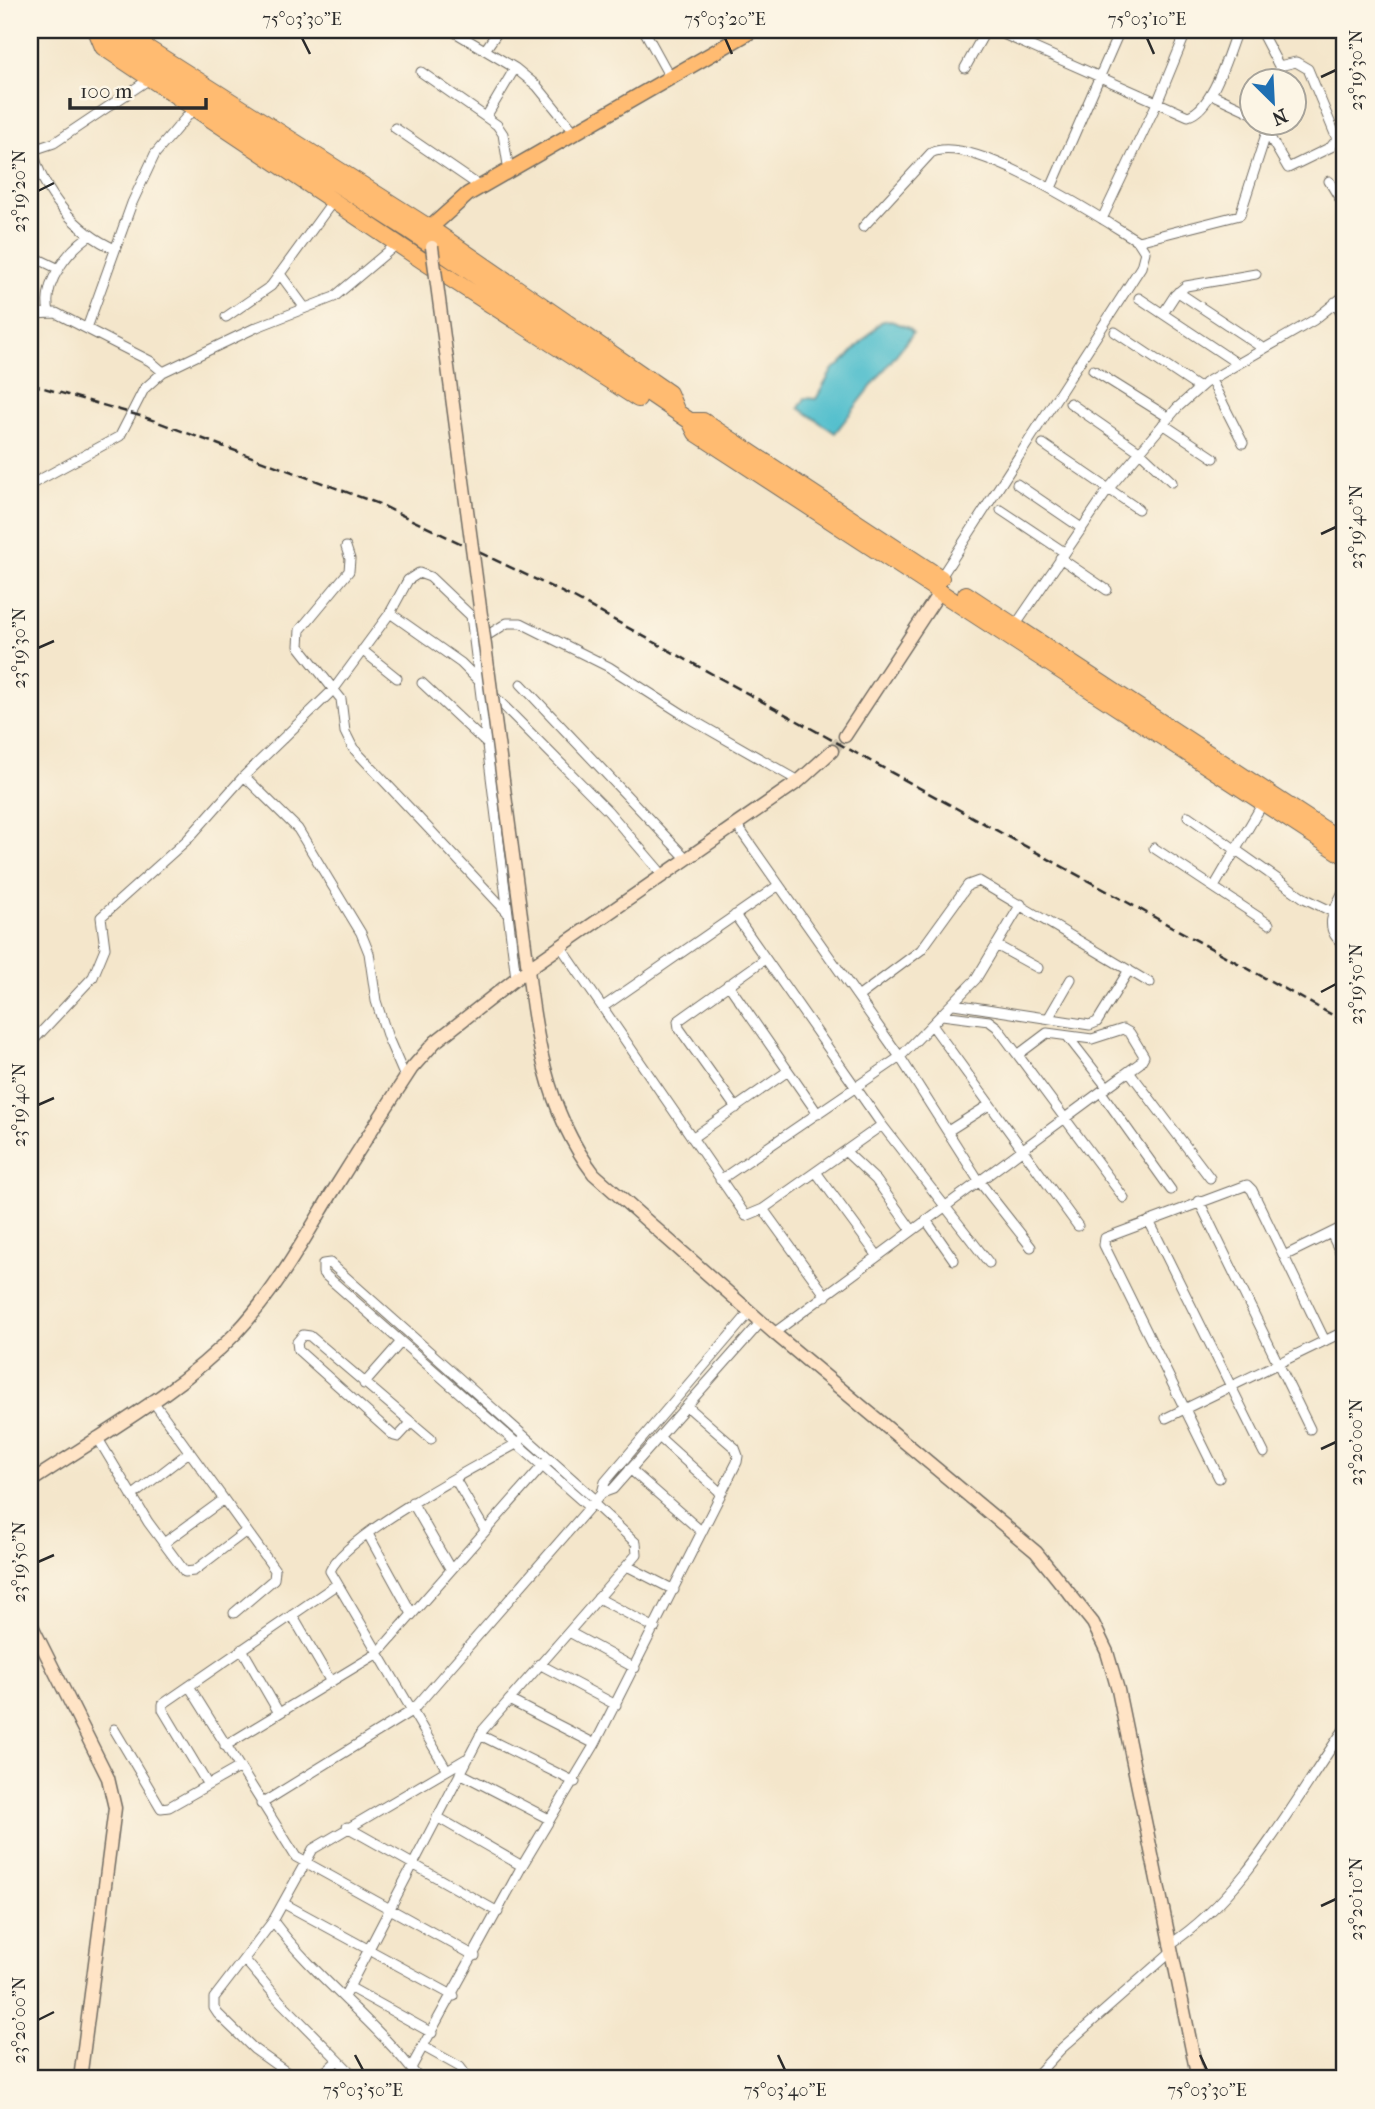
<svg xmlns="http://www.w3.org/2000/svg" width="1375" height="2109" viewBox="0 0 1375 2109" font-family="'IM FELL French Canon',serif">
<rect width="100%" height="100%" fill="#fcf5e5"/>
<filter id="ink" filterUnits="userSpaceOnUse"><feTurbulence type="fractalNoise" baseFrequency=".0143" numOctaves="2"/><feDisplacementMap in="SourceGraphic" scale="14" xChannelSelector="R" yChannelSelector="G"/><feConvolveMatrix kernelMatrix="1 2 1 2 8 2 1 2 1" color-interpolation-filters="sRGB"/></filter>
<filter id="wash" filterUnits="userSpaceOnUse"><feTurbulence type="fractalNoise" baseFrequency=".00686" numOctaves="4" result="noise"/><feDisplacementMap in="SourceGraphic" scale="28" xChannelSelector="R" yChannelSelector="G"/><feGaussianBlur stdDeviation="1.57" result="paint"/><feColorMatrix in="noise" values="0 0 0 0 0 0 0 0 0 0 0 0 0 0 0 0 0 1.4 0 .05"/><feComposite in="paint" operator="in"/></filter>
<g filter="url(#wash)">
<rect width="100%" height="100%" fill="#f4e6cb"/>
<path fill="#53bfcd" stroke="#3f757c" stroke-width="2" d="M888,320L907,327L913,333L835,433L799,408L805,398L816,399L833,369L840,365L881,322Z"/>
</g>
<g filter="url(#ink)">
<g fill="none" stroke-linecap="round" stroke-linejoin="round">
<path stroke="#ccc1ab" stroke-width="12" stroke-dasharray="12 6" stroke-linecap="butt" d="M832,751L845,736"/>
<g stroke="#716c63" stroke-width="11">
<path id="street" d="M451,30L515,68L537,86L576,134
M644,30L671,79
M994,30L1188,116C1213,109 1228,53 1237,30
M1260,30L1279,66L1282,80
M485,50L499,30
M965,68L986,30
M421,72L497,125L503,134L509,171
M1211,94L1252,113
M486,117L515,68
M395,128L481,187
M1267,132L1288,168L1331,147L1337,139L1308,69L1296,62L1279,66
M30,151L54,143L151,78
M33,151C43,193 76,232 115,249
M1329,181L1345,207
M1051,188L1120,30
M1102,219L1157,103L1187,30
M863,227L931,153C971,132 1100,218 1138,241L1145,252L1141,267L941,577
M1138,241L1240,215L1270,122
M30,255L59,269
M280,274L305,308
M1178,292L1264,349
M1139,298L1238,364
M1335,302L1345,319
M49,312C42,283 68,251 89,236
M1164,312L1175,295L1186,286L1256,274
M30,314L56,313L150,361L163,372
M226,317L271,286L333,201
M87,328L132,203L155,154L195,107
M1115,332L1199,388
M1093,370L1168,417
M1211,380L1243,443
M1070,403L1139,451L1172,482
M1163,424L1214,458
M1043,444L1138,509
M1017,484L1080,527
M30,485L120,436L144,389L163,372L257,327L334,297L397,244
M1001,510L1064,552
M346,547L350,559L349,571L300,630L299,646L341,699L345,732L353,748L508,913
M1060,558L1107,590
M390,613L461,663L480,682
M1015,626L1110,487L1177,408L1205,383L1314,320L1345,295
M480,640L507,623H521L609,667L687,717L799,781
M362,650L397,678
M422,683L487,744
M521,684L686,858
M490,692L608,811L662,874
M244,776L298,829L361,933L369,953L376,1001L388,1038L405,1077
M1188,816L1304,898L1333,912
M736,824L900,1057L979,1181L1031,1247
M1154,848L1269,924
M1214,887L1263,803
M1345,888C1334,909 1321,929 1345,945
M735,915L882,1125L989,1263
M996,945L1038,968
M561,947L746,1216L763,1209L882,1125
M728,984L818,1114
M858,997L921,950L968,885L979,881L1150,983
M954,1004L1090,1025L1097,1022L1129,970
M603,1007L779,885
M942,1015L989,1021L997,1027L1124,1198
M1049,1017L1071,979
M932,1025L1078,1226
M1068,1037L1107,1087
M30,1044L93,977L105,948L101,917L188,839L244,776L334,689L390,613L408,580L419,573L430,577L471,616L516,978
M1129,1071L1210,1178
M1101,1092L1171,1190
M736,1108L679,1028L678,1021L765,959
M948,1131L989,1105
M692,1138L788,1071
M845,1151L876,1180L912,1230
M816,1172L877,1255
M720,1180L900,1057L976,979L1021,904
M1199,1201L1310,1429
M763,1209L826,1296
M926,1220L954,1260
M1149,1221L1264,1453
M1331,1233L1345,1262
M1284,1256L1345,1226
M774,1333L1107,1087L1140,1063L1144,1056L1130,1033L1123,1029L1092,1039L1047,1033L1019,1054
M364,1384L401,1342
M152,1400L275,1570L274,1579L234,1613
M1166,1418L1345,1331
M411,1423L398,1437L394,1436L298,1350L297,1342L303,1335L310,1336L431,1439
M97,1437L148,1522L185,1572L194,1571L245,1532
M659,1437L721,1493
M630,1469L702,1532
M1219,1478L1104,1245L1105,1238L1247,1185L1252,1190L1325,1341
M455,1479L485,1530
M602,1493L613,1489L761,1322
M132,1496L189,1452
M412,1502L451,1570
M589,1507L323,1273V1264L330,1263L596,1500
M368,1534L412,1614
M164,1543L223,1500
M627,1566L674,1590
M598,1598L655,1628
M292,1615L331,1682
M569,1632L635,1668
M242,1649L279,1713
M539,1664L616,1705
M189,1686L296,1857L475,1956
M509,1700L595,1744
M114,1729L161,1808L169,1807L238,1768
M480,1735L575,1782
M225,1746L378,1653L546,1462
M447,1770L330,1571C345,1535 481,1463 520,1442
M460,1773L549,1819
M208,1785L163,1710V1704L336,1585
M261,1804L413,1710L602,1493L605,1482L750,1312
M437,1817L522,1866
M347,1827L498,1912
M283,1903L454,1996
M273,1921C316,1979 376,2021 419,2079
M1169,1945C1247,1894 1292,1803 1345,1728
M245,1960L280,2001L357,2079
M349,1987L432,2033
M344,1997L483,1730L637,1554L636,1543L593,1503
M424,2047L460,2067L469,2079
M411,2068L522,1866L595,1744L737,1462L738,1456L735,1448L687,1406
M296,2079L254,2049L218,2014L214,2008V1998L273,1921L313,1849L466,1759
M317,2079L338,2060
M1033,2079L1062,2048L1171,1952"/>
</g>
<g stroke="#716c63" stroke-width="15">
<path id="secondary" d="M845,736L941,590
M526,953C535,1031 545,1110 594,1174L774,1333L1036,1552L1093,1623L1107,1652L1118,1690L1198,2079
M30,1482C99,1436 178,1393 236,1333C275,1292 303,1241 332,1193C358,1151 385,1109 412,1068L435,1042L528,969L799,781L832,751
M30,1622L108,1778L115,1808L80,2079"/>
</g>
<g stroke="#716c63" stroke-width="17">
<path id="primary" d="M430,228L468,194L753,30"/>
</g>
<g stroke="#716c63" stroke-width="18">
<path id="highway" d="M96,30L103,47L423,261L638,399
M97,30L407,229L690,421L696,433L1345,856
M119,30L430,228L669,393L677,412
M690,421H703L941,578
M966,594L1345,843"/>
</g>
<use href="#street" stroke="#fff" stroke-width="9"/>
<use href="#secondary" stroke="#ffe4c6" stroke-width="12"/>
<use href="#primary" stroke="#ffbb71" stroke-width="14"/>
<use href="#highway" stroke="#ffbb71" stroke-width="16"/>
<path stroke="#2b2b2b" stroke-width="2.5" stroke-dasharray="10 5" stroke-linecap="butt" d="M30,384L144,417L379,504L574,598L1345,1022"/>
<g stroke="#716c63" stroke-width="15" stroke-linecap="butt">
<path id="secondary-bridge" d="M432,247L526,953"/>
</g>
<use href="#secondary-bridge" stroke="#ffe4c6" stroke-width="12"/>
</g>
</g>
<path fill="none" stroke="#2b2b2b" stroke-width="2.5" d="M302,38L310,54M725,38L732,54M1147,38L1154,54M1321,77L1336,70M38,191L54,183M1321,534L1336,527M38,648L54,641M1321,992L1336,984M38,1105L54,1098M1321,1449L1336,1442M38,1562L54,1555M1321,1906L1336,1899M38,2020L54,2012M355,2055L363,2070M778,2055L785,2070M1200,2055L1207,2070"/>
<rect width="1375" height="2109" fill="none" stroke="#fcf5e5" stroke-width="77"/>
<g transform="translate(1273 102) rotate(156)"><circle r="33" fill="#fcf5e5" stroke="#a8a49b" stroke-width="2"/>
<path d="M0-5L12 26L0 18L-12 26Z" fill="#1f6fb2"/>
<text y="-10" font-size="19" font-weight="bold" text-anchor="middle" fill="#2b2b2b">N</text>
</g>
<path d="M70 98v10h136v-10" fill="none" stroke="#2b2b2b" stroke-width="3.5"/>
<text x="80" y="98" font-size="21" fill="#2b2b2b" stroke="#fcf5e5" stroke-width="5" paint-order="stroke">100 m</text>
<rect x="38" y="38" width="1298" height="2032" fill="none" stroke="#2b2b2b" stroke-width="2.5"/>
<g font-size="18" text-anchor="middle" fill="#2b2b2b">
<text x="302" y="25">75°03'30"E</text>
<text x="725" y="25">75°03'20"E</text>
<text x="1147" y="25">75°03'10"E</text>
<text transform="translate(1356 70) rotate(-90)" y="6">23°19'30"N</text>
<text transform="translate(19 191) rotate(-90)" y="6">23°19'20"N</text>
<text transform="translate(1356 527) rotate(-90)" y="6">23°19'40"N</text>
<text transform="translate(19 648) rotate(-90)" y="6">23°19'30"N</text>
<text transform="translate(1356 984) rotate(-90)" y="6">23°19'50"N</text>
<text transform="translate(19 1105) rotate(-90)" y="6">23°19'40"N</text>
<text transform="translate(1356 1442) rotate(-90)" y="6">23°20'00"N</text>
<text transform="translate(19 1562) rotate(-90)" y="6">23°19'50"N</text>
<text transform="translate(1356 1899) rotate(-90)" y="6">23°20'10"N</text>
<text transform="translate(19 2020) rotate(-90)" y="6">23°20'00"N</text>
<text x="363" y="2096">75°03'50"E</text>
<text x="785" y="2096">75°03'40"E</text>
<text x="1207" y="2096">75°03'30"E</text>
</g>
</svg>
